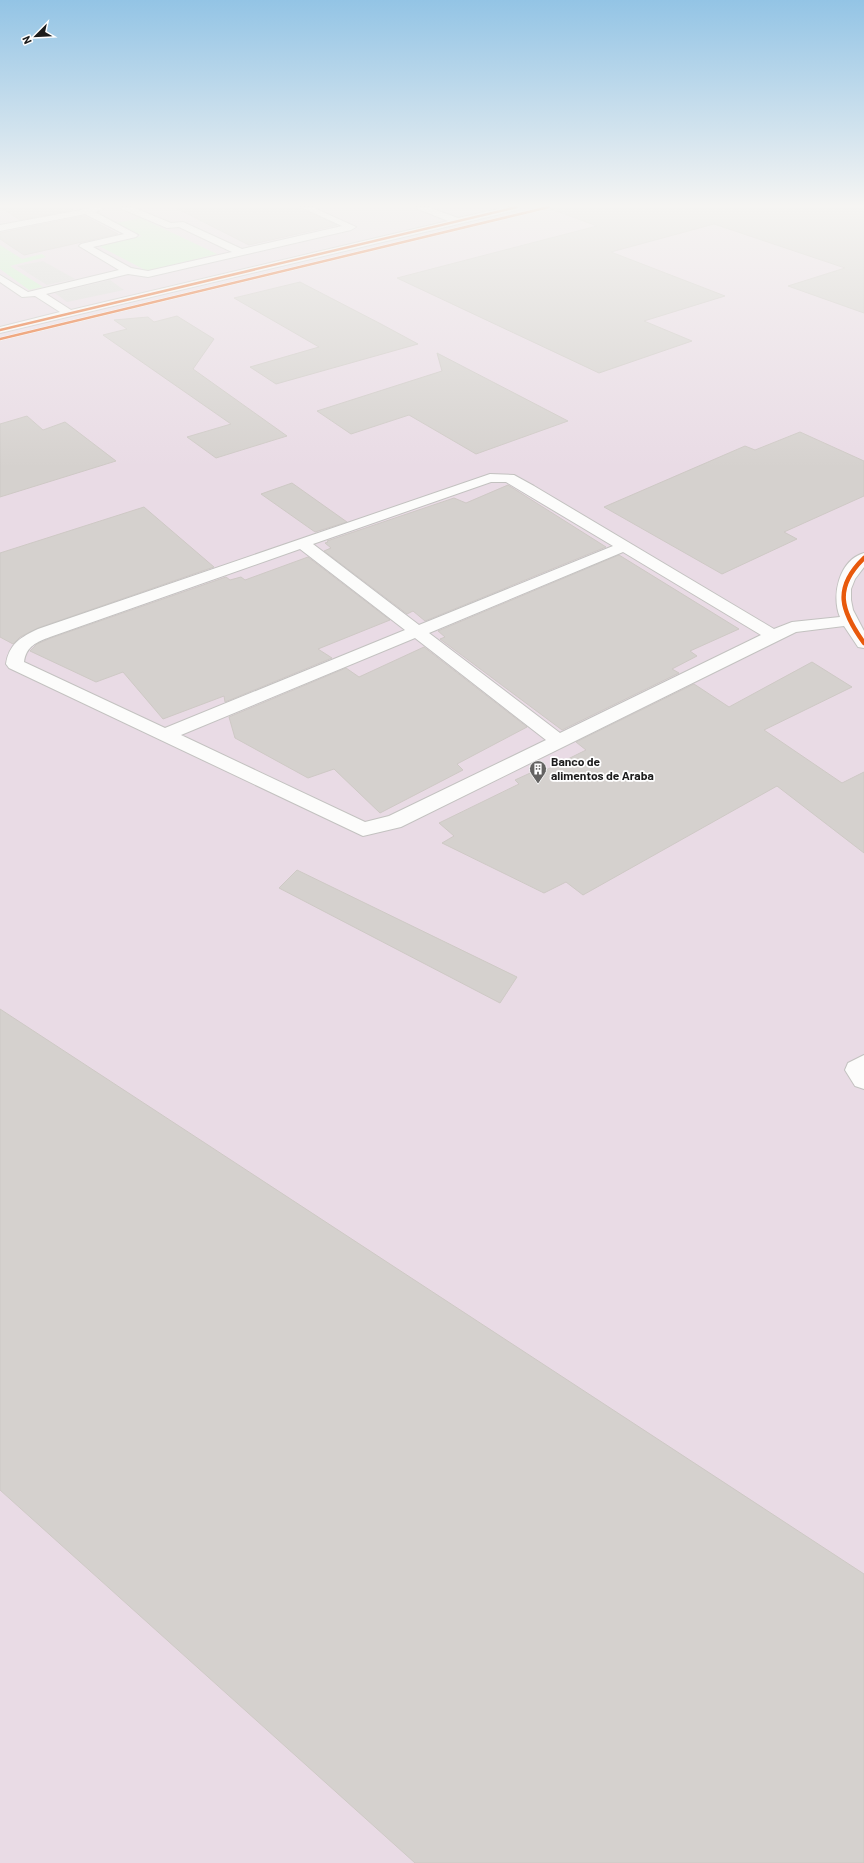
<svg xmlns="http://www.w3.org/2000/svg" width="864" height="1863" viewBox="0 0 864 1863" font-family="Barlow,sans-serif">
<rect width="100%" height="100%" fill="#eae8e4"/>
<path fill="#e9dbe5" d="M0,207H864V1863H0Z"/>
<path fill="#cef4cc" d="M141,218L217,254L147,271L99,246L142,236L116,223Z
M0,245L22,259L42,254L46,257L10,266L43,287L29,290L0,269Z"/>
<path fill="#dbdad8" d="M43,261L75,279L47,285L17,266Z
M110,280L124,290L67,302L55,293Z"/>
<path fill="#d5d1ce" stroke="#cec9c5" d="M0,207H67L73,210L20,220Z
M174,207H300L337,225L249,245Z
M551,207H864V313L788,286L845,268L714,224L611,252L725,296L644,321L692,341L599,373L397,278L597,226L551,209Z
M84,216L118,234L24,255L0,239V233Z
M300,282L381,324L418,344L276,384L250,367L319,347L234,298Z
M177,316L214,339L193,369L287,436L216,458L187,437L231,424L103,335L127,329L114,320L148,317L154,322Z
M437,353L568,421L476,454L409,415L351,434L317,411L442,371Z
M27,416L43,430L65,422L116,461L0,497V424Z
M800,432L864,461V496L784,532L797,539L722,574L604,507L745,446L755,450Z
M292,483L347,522L315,532L261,494Z
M508,485L606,547L425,621L413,611L407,614L324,551L331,548L325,543L328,542L327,541L454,498L466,503Z
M144,507L214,567L38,628L20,637L13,644L0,637V553Z
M619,555L739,629L690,651L697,656L672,669L679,673L562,730L440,639L445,637L438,631Z
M308,557L390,620L318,649L332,658L225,702L224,696L163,719L123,672L96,682L30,651L37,644L51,638L226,577L230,580L241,577L245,580Z
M424,647L527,727L457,764L463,770L380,813L334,769L308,778L235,738L229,717L346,668L359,677Z
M812,662L852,687L764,730L842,783L864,772V853L777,786L583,895L566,882L544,893L442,843L454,836L439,823L519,784L515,780L539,769L542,772L586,750L576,742L694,684L729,707Z
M297,870L517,977L500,1003L279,888Z
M0,1009L864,1574V1863H415L0,1490Z"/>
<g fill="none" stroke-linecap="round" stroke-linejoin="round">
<g stroke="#c3c2c0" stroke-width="2">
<path id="minor" d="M97,207L103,209L95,212L138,235L136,237L93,247L131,268L148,271L232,252L179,227L167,228L122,209L121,207H132L171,223L183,222L242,249L342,226L301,207H312L356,227L351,230L148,277L128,274L46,294L71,310L448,221L418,209L417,207H428L458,218L507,207H521L517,210L0,333V327L60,312L35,296L22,297L0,282V275L28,292L119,270L79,246L81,244L124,234L85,214L0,231V225Z
M490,474L514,475L534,486L774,629L792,622L840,617C831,596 839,560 864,553V567L855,579L851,589V600L853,610L864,631V648L858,647L844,626L796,632L401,827L363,836L9,668L6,664C9,644 21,637 38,629ZM491,482H506L613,546L419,625L313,544ZM300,549L405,630L165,728L24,662C26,646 37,642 50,637ZM623,552L761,635L560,733L429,633ZM415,638L546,740L389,816L365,822L181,735Z
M864,1055V1089L855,1086L845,1070L848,1063Z"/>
</g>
<use href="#minor" fill="#fcfcfb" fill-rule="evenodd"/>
<g stroke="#fff" stroke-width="3.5">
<path id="cycleway-far1" d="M0,330L517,207
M0,339L549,207"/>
</g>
<g stroke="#fff" stroke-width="6">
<path id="cycleway" d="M864,558C833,588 841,611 864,643"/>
</g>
<use href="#cycleway-far1" stroke="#e8590c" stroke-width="2.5"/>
<use href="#cycleway" stroke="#e8590c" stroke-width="4.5"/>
</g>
<linearGradient id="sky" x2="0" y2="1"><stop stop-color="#93c4e5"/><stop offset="0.44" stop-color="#f6f5f3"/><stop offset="1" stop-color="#f6f5f3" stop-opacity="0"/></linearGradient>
<rect width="864" height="468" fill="url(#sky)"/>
<defs>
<g id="building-pin" transform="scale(0.9)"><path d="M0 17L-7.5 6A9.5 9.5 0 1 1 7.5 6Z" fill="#646362" stroke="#fff"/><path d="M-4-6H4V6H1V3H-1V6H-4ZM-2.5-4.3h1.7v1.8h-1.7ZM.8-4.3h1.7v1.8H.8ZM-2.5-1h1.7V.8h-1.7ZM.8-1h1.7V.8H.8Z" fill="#fff"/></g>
</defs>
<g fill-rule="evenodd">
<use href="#building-pin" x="538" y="769"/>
</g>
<g text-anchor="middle" stroke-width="3.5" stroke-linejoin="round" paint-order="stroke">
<g font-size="12" font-weight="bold" fill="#1c1c1c" stroke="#fff" text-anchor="start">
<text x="551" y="766">Banco de<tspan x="551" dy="14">alimentos de Araba</tspan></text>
</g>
</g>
<g transform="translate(36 36) rotate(246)" stroke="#ffffff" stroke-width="3" paint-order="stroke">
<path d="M0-3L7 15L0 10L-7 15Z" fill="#1c1c1c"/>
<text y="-6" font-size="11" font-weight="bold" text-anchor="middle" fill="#1c1c1c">N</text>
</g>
</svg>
